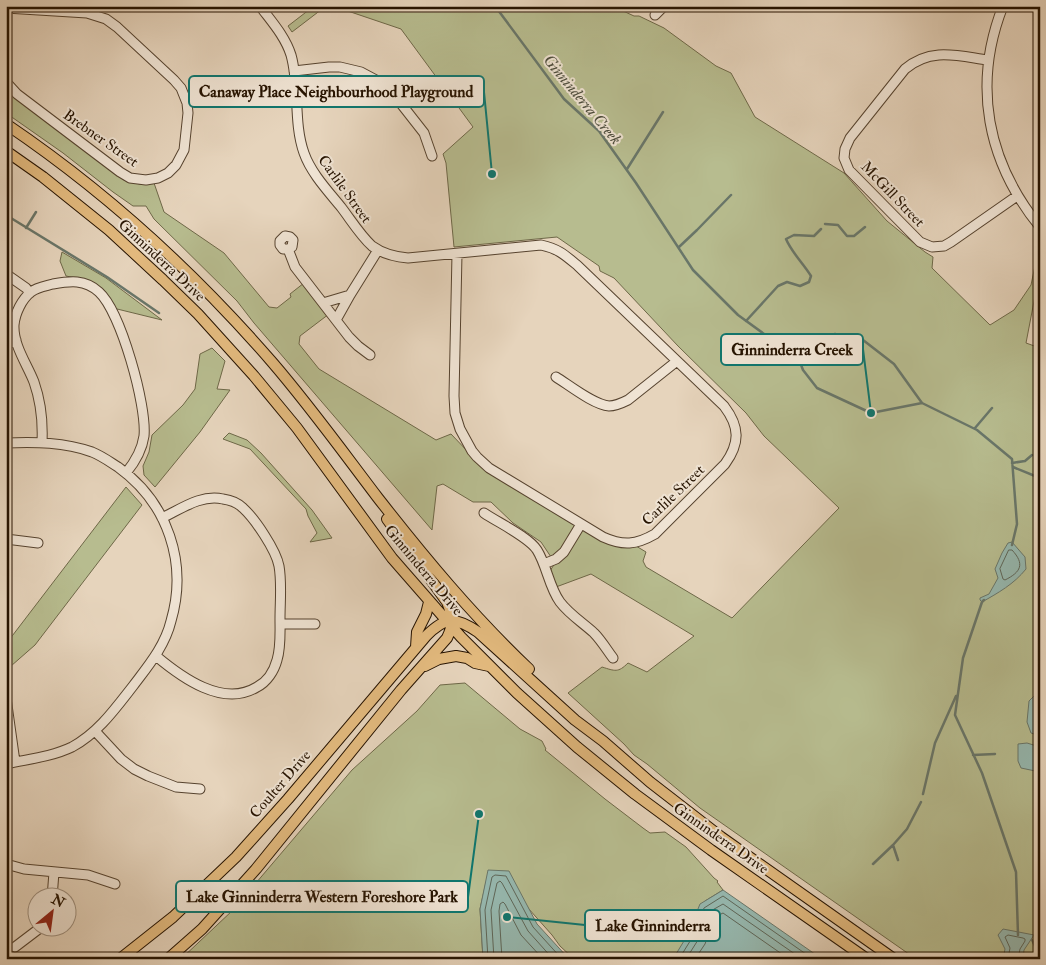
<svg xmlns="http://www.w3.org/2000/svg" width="1046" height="965" viewBox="0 0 1046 965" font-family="'IM FELL Double Pica',serif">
<rect width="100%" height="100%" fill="#e6d4bc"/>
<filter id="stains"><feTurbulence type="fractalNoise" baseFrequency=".004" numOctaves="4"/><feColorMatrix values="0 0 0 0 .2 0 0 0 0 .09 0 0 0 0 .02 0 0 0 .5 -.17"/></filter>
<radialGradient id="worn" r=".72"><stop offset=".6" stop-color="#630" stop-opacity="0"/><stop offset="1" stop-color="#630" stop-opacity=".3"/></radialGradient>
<path fill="#b7bc8f" stroke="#6e6848" d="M314,6H326L292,32L288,26Z
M333,6H617L621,10L634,16H639L664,28L716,66L731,73L755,117L844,173L887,221L925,252L933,257L932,268L990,325L1014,310L1031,285L1040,242V270L1026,343L1040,348V959H916L700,808L647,764L634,755L624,744L568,693L602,667C615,671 618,673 628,663L647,672L694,636L591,574L556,587L550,571L555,563L541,542L513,523L491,502H473L443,484L437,486L432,530L254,323L237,301L154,219L146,206H133L113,192L63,153L6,113V88L97,160L124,180L140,184L154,183L164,212L224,253L269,307L277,308L291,297L290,294L304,283L329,314L300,336L299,344L319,369L436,440L451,434L472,456L613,542L636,546L646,552L643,561L646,567L732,618L839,508L764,436L746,413L678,346L614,278L600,271L599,266L557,237L454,247L446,163L443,154L473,127L401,29Z
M62,252L106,278L162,320L113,308L103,289L86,280L66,276L60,261Z
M212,348L225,361L217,389L230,390L200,432L155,487L144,475L143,466L149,452L152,435L183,405L195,389L200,354Z
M229,433L247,440L261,453L312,510L332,538L310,542L317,533L308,516L306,509L250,449L223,439Z
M126,487L142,505L35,645L11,666L6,653V644Z
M465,683L520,729L542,741L546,749L545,750L605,799L643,828L650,833L665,832L686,847L714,878L718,881L717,882L723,890L705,901L687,944L675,959H574L560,946L552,935L528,908L515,888L486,882L480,909L483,959H181L233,910L352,770L417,711L440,685Z"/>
<path fill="#96b8af" stroke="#697669" d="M1012,542L1025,557L1026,569C1014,584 998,593 982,602L980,600V598L989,594L998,578L995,569L1002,553L1008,543Z
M1035,695L1040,696V736L1031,733L1027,722L1029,701Z
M1027,743L1040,747V772L1021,768L1018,761V744Z
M488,870L509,871L537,924L569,959H483L480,909Z
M723,890L822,959H673L687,936L700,904Z
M1003,929L1034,935L1024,950L1023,959H1003L1005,949L998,935Z"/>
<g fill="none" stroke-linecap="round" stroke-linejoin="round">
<path stroke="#5e6658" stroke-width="1" d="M1009,550H1012C1025,564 1021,572 1005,580L1003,579L1000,569Z
M488,959L485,910L492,877L495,875L506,876L533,927L562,959
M494,959L491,910L497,883L500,881L502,883L528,931L553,959
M502,959L499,911L500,904L503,902L505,904L521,935L543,959
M679,959L692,938L704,908L723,896L813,959
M686,959L698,940L709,912L723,904L802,959
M695,959L705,944L715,917L723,913L789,959
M1008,959L1010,948L1005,937L1008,935L1023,938L1025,939V941L1020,949L1018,959"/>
<path stroke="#697669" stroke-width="2.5" d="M495,6L564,99L599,131L636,183L693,270L738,315L782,347L795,349L803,370L817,388L871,413L922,403L977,430L1012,459L1017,524L1012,545
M627,169L663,112
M6,215L107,277L159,313
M825,224L838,225L847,236H854L865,227
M26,228L36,212
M679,247L697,230L731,195
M746,321L778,286L787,282L800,286L809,282L811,276C803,263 792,253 786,239L794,235L814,236L821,229
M795,349L835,334L863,340L894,364L922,403
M975,428L992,408
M1012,463L1025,461L1032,455
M1013,467L1035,476
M984,600L982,602L963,658L955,715L982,773L1016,872L1018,935
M973,755L995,754
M923,794L935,743L956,696
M893,845L898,860
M873,864L893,845L907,829L921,802
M1032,940L1040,956"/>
<g stroke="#56432f" stroke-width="11">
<path id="minor" d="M260,6C271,21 285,36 291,55C300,87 293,122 304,153C311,173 328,191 341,207C351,220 360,235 372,246C383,254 395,257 408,258L541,245C559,249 565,255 578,266L724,406C740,427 740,443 725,464L655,534C636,545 623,546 603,537L489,468L477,457L472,451L460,429L455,413L454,396L457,254
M1003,6C972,85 987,162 1040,227
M6,8L87,13L106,19L117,27L174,80L181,88L187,103L188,113L184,150L176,165L168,173L158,178L146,180L130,178L120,172L17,94L6,82
M655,15L664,6
M988,60C958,56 931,47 905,69L850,138L845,149L844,158L849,170L920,242L932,247L944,246L951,242L1017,196
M294,71L329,67H340L361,72L376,80L395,96L424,133L432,156
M288,249L292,247L293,240L290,237L285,236L280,241V245L283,249H288L295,267L349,337L358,346L370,355
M6,274L26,288L30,293
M323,303L350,295L378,250
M336,320L350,295
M6,344L16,340
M556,377C569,385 594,405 609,406C616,406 622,403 628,400L677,361
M42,442C43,421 41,402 34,382C27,364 13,345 14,325C15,313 22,299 31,292C37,287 46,286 53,284C70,281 85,279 99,292C121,312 147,406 144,436C142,450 135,462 126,473
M6,443C36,442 64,442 92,452C102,456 110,462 118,467C168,503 188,563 171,621C165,646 148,666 133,686C115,709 98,733 72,747C51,757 28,759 6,764
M484,513C497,522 529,537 537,550C547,566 549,587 560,602C569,614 583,623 594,633C601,640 607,650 613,658
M6,539L38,543
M544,564L556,559L564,552L581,524
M280,624H315
M156,656C181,677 223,708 257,687C267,682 274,671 277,660C281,647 280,633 280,619C280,601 282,583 279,566C276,550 255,519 243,508C238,503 230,500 223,499C201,494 181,509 162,518
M6,698L15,762
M95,731L121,759L134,769L148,776L176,787L200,789
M6,864L24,869L88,875L115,884
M52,898L54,872
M15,947L40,928"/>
</g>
<g stroke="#261300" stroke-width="12">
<path id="major" d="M6,124C105,191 194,272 272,362C310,406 343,452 378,498C425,558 473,616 529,669
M6,151L43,177L109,230L163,280L198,314L254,376L297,428L392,558L461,637L517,693L577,747L635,794L711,850L867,959
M416,647L417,632L426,614L429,602
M425,666L439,659L456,656L467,658L475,663L489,666
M120,959L173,917L236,857L288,799L426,636C445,617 454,616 478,632L575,720L603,741L650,782L721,837L894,959
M168,959L202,929L256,869L401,690L447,638C454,624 453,616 447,602L387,519"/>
</g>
<use href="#minor" stroke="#efe3d3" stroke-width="9"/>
<use href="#major" stroke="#e3ba7e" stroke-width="10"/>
</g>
<g text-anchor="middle" stroke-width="4" stroke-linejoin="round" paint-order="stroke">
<g font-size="15" fill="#261300" stroke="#efe3d3">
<text transform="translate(101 138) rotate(35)" y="5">Brebner Street</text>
<text transform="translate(345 189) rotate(54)" y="5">Carlile Street</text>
<text transform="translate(893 194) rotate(46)" y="5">McGill Street</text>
<text transform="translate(162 260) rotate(43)" y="5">Ginninderra Drive</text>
<text transform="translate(673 495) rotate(-44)" y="5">Carlile Street</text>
<text transform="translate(424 570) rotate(50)" y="5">Ginninderra Drive</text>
<text transform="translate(280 784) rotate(-49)" y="5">Coulter Drive</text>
<text transform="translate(721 838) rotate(35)" y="5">Ginninderra Drive</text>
</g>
<g font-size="16" font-style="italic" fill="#4d4d3d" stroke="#efe3d3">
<text transform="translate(583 99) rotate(50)" y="6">Ginninderra Creek</text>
</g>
</g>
<path fill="none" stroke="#0f766e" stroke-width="2" d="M492 174L484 92M871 413L863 349M479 814L468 897M507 917L585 925"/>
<g fill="#0f766e" stroke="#efe3d3" stroke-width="2">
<circle cx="492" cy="174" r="5"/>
<circle cx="871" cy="413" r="5"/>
<circle cx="479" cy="814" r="5"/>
<circle cx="507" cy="917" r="5"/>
</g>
<g fill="#efe3d3" stroke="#0f766e" stroke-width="2">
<rect x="189" y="76" width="295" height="31" rx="5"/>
<rect x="721" y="334" width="142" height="31" rx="5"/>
<rect x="176" y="881" width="292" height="31" rx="5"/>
<rect x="585" y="910" width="135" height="31" rx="5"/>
</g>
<g font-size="16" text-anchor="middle" font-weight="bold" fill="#261300">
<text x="336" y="97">Canaway Place Neighbourhood Playground</text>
<text x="792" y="355">Ginninderra Creek</text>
<text x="322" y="902">Lake Ginninderra Western Foreshore Park</text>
<text x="653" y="931">Lake Ginninderra</text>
</g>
<rect width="1046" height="965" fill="none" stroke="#e6d4bc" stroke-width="25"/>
<rect x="8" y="8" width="1031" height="950" fill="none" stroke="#261300" stroke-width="2.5"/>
<rect x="12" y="12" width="1021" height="940" fill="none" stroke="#261300"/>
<g transform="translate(52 912) rotate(29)"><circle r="24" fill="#efe3d3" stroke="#9f907f"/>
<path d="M0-4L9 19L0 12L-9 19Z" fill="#8f2418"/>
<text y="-8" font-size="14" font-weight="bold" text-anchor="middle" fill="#261300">N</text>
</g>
<rect width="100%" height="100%" filter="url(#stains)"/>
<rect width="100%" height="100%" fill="url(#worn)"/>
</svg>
